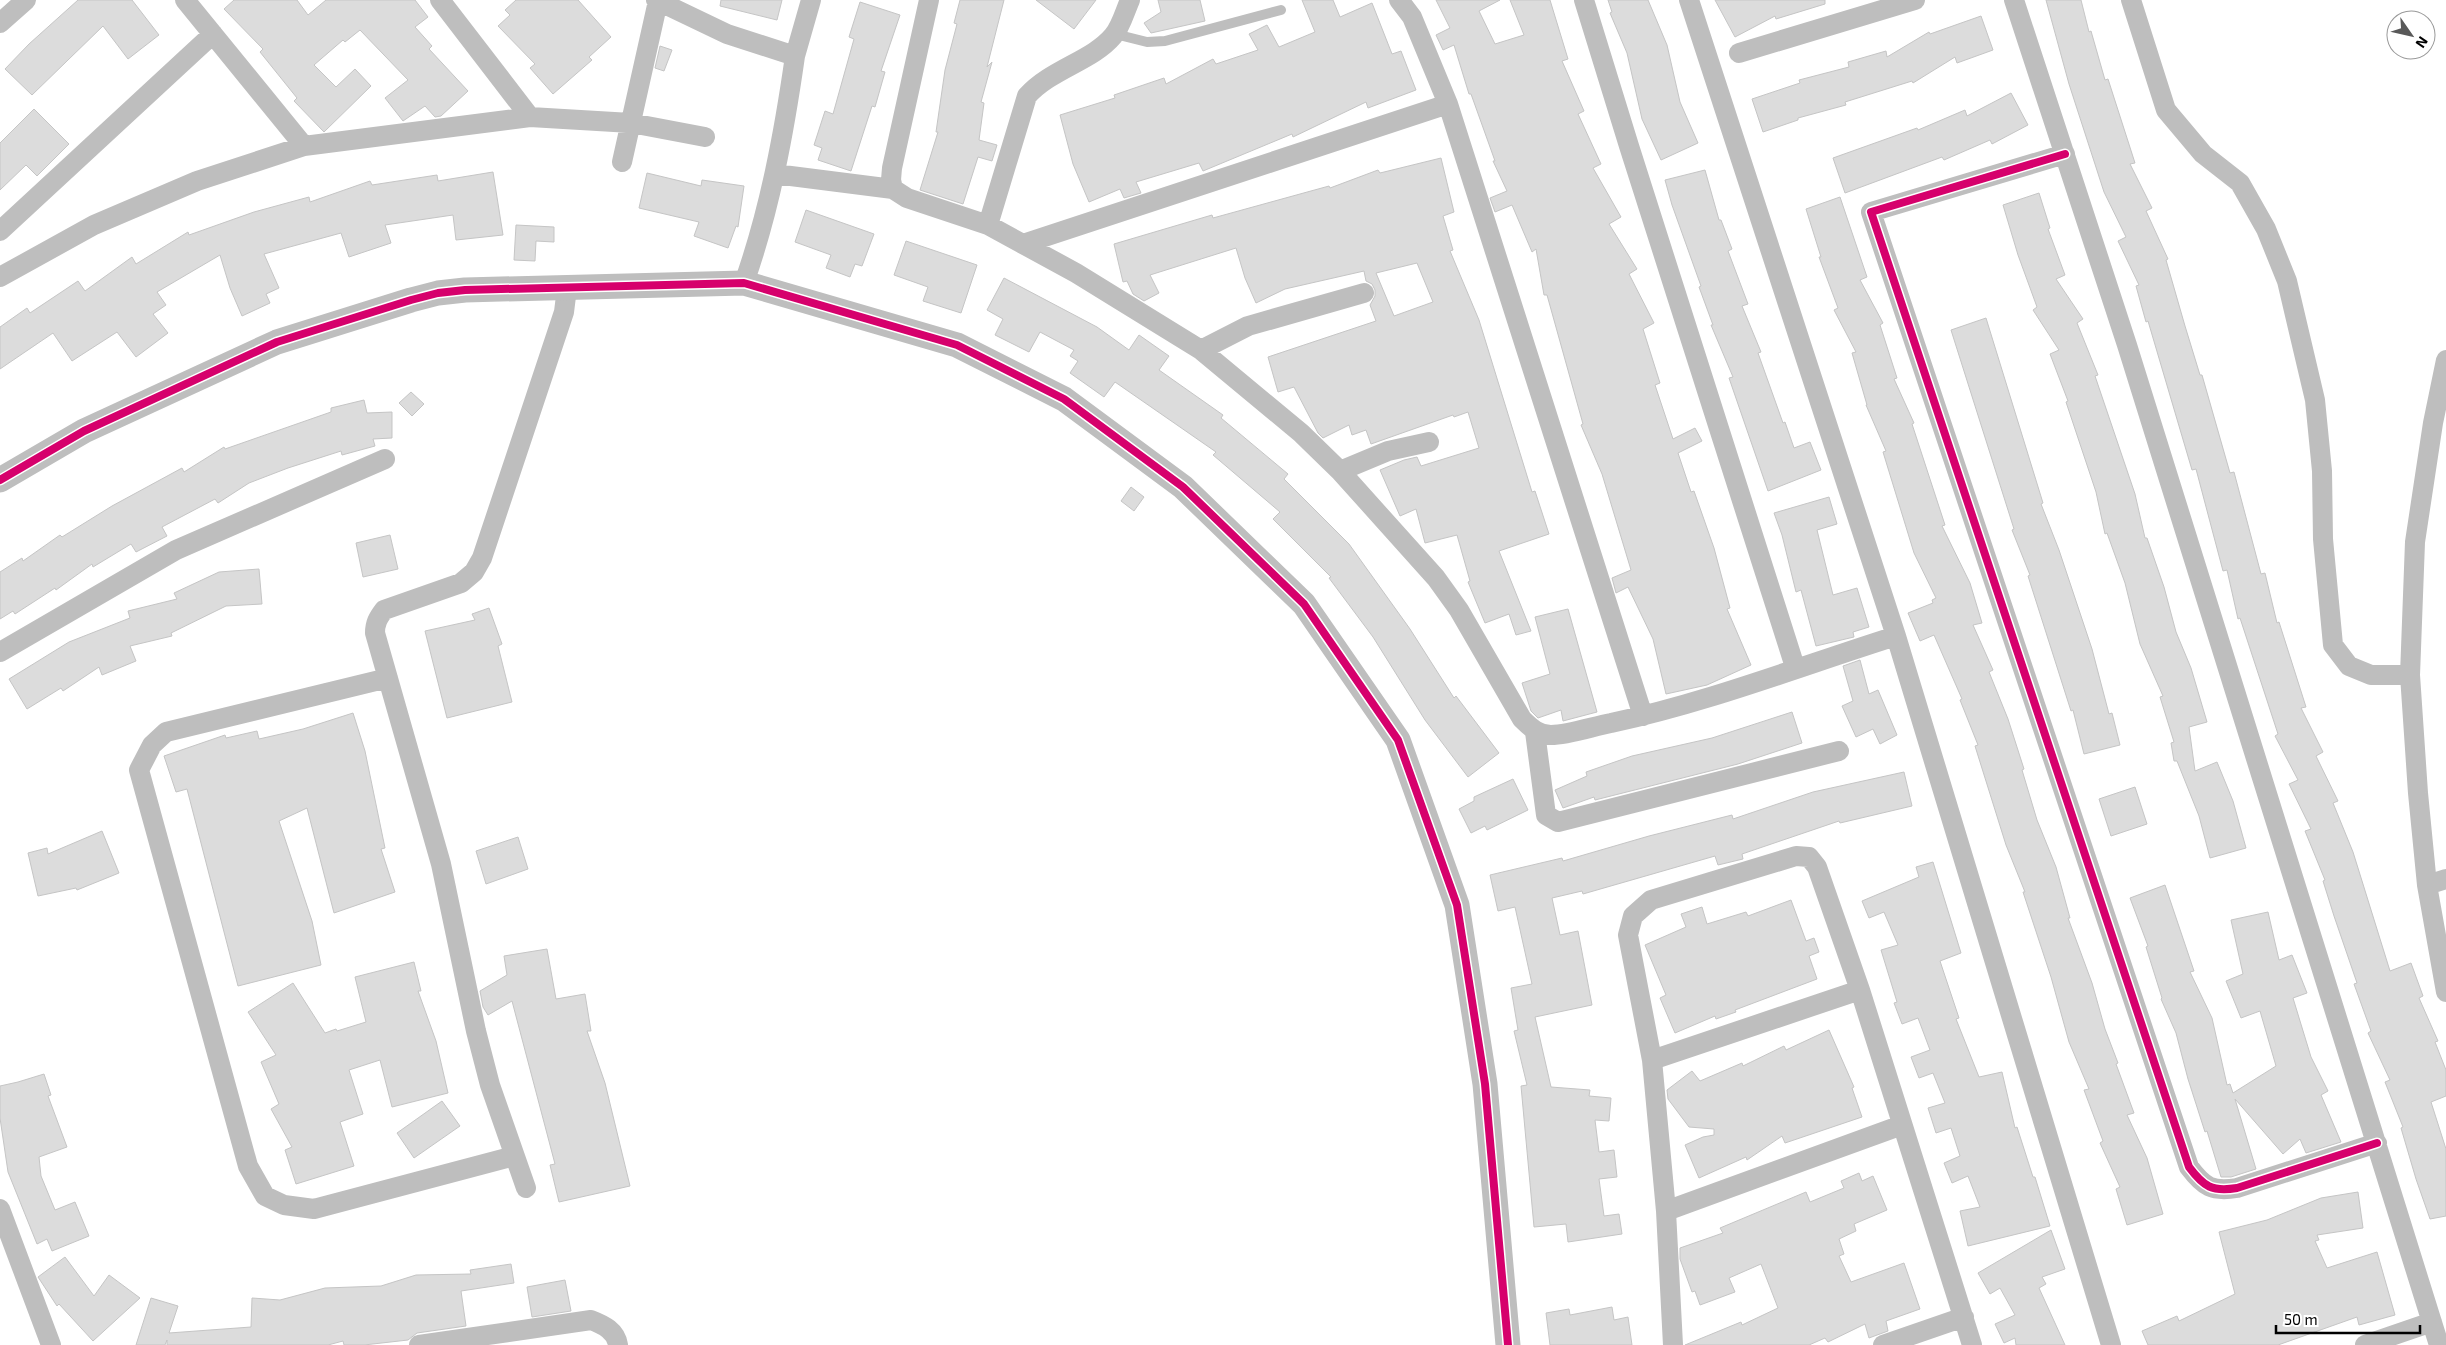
<svg xmlns="http://www.w3.org/2000/svg" width="2446" height="1345" viewBox="0 0 2446 1345" font-family="'Exo 2',sans-serif">
<rect width="100%" height="100%" fill="#fff"/>
<path fill="#dcdcdc" stroke="#c5c5c5" fill-rule="evenodd" d="M78,0H132L159,35L128,59L103,26L32,95L5,69L29,44Z
M234,0H297L308,15L326,0H415L428,17L415,27L432,46L429,49L468,91L441,116L435,117L425,106L403,121L385,98L408,80L360,30L345,42L343,40L314,65L336,87L355,69L371,86L324,132L294,101L297,98L260,52L263,49L224,9Z
M516,0H578L611,37L589,57L592,60L553,94L530,68L535,64L498,26L510,15L505,10Z
M721,0H782L777,20L720,6Z
M960,0H1004L987,67L992,62L981,102L984,103L979,140L997,145L992,161L978,157L963,204L920,190L938,132H936L945,70L957,24L954,23Z
M1036,0H1096L1074,29Z
M1158,0H1200L1205,21L1151,33L1144,23L1161,12Z
M1302,0H1333L1340,17L1372,3L1392,54L1401,51L1416,90L1368,108L1366,102L1293,137L1292,134L1203,171L1199,163L1136,182L1141,193L1124,198L1120,189L1089,202L1073,164L1060,115L1115,98L1114,95L1164,78L1166,84L1213,59L1216,64L1258,50L1249,34L1267,25L1279,47L1315,32Z
M1436,0H1500L1479,11L1495,44L1524,35L1510,0H1550L1568,59L1562,61L1584,111L1578,114L1601,164L1593,168L1621,217L1609,224L1637,269L1629,274L1654,323L1643,329L1660,383L1655,385L1673,439L1695,428L1702,441L1678,453L1691,492L1694,491L1714,548L1730,608L1727,609L1751,665L1707,685L1666,694L1653,639L1628,587L1616,593L1612,578L1631,570L1602,474L1581,425L1583,424L1547,295H1544L1536,249L1532,252L1512,205L1495,212L1490,198L1507,191L1493,161H1495L1471,94H1469L1454,45L1443,50L1436,35L1450,28Z
M1608,0H1648L1667,45L1680,102L1698,143L1661,160L1642,119L1627,53L1610,13L1612,12Z
M1715,0H1825V4L1776,19L1775,16L1735,37Z
M2046,0H2081L2089,32L2091,31L2105,80L2108,79L2135,163L2130,164L2152,208L2146,211L2168,259L2166,260L2185,326L2200,375H2202L2230,473L2234,472L2261,574L2265,573L2277,623L2279,622L2306,707L2301,708L2323,752L2316,756L2338,801L2333,803L2353,852L2390,971L2411,963L2423,996L2419,998L2438,1041L2435,1042L2446,1070V1096L2431,1102L2446,1149V1216L2430,1219L2416,1179L2401,1128L2403,1127L2385,1082L2390,1080L2368,1033L2371,1031L2354,984L2357,983L2334,916L2323,881L2325,880L2305,831L2311,829L2289,784L2298,780L2275,736L2278,734L2240,618L2238,619L2227,570L2223,571L2196,469L2192,470L2148,321L2146,322L2136,286L2139,285L2118,241L2126,237L2104,192L2069,84Z
M860,2L900,15L881,71L885,72L875,107L872,106L851,171L818,160L822,148L814,145L825,111L833,114L854,39L849,37Z
M1981,16L1993,50L1957,63L1955,57L1913,83L1912,81L1845,102L1846,105L1798,118V120L1763,132L1752,99L1800,83L1799,80L1849,67L1848,62L1886,51L1887,57L1929,32L1930,34Z
M660,46L672,50L664,71L655,68Z
M2011,93L2028,125L1992,144L1990,140L1944,160L1942,157L1845,193L1833,158L1917,128L1918,130L1965,110L1967,116Z
M34,109L69,144L37,176L26,165L0,190V143Z
M1441,158L1454,212L1443,216L1453,250L1450,251L1479,320L1532,492L1535,491L1549,534L1499,551L1531,631L1516,635L1509,614L1485,623L1468,582L1470,581L1457,535L1425,543L1416,509L1400,516L1380,470L1404,460L1417,457L1421,466L1479,448L1468,412L1454,417L1453,415L1371,444L1366,430L1352,435L1349,425L1323,438L1318,433L1294,387L1278,392L1268,357L1376,321L1370,305L1375,296V290L1372,284L1366,281L1364,271L1285,289L1256,303L1245,278L1236,248L1150,275L1159,293L1144,301L1133,294L1127,281L1123,282L1114,244L1212,215L1213,218L1329,186L1330,188L1378,170L1380,173ZM1417,263L1433,302L1394,316L1376,273Z
M1705,170L1719,220H1721L1732,249L1728,251L1748,304L1742,306L1761,352L1758,353L1783,423L1785,422L1794,448L1810,442L1821,470L1768,491L1729,378L1733,377L1711,325H1713L1699,287L1701,286L1672,205L1665,180Z
M493,172L503,235L456,240L453,215L385,225L391,243L349,257L341,233L264,254L279,288L266,294L270,303L242,316L230,288L220,255L157,292L166,305L153,314L168,333L136,357L117,332L72,361L53,333L0,369V327L27,308L30,313L78,281L85,291L132,257L136,264L188,232L189,235L254,212L309,197L310,202L370,181L372,185L437,175L438,181Z
M647,173L701,186L702,180L744,186L738,227L736,226L728,248L694,236L699,222L639,208Z
M2039,193L2050,228L2048,229L2065,275L2056,279L2083,319L2077,323L2098,375L2095,376L2135,494L2145,538H2147L2164,587L2176,632L2191,668L2207,722L2189,727L2195,771L2217,762L2233,801L2246,848L2210,858L2199,816L2177,761H2174L2171,743L2174,742L2160,697L2163,696L2140,644L2125,583L2107,533L2105,534L2096,492L2066,402L2068,401L2050,354L2059,350L2033,310L2037,307L2018,255L2003,205Z
M1840,197L1867,277L1860,280L1883,323L1880,325L1897,378L1894,379L1914,423L1912,424L1945,525L1942,526L1970,583L1982,623L1973,625L1993,670L1989,672L2008,719L2024,769L2022,770L2037,820L2056,867L2070,918H2068L2092,983L2105,1029L2118,1063L2116,1064L2134,1113L2127,1115L2147,1158L2163,1214L2127,1225L2116,1189L2120,1187L2100,1143L2103,1141L2084,1090L2089,1089L2069,1042L2051,977L2023,892H2025L2006,845L1975,746L1978,745L1960,700L1962,699L1934,635L1920,641L1908,613L1933,603L1932,600L1936,598L1914,553L1883,452L1886,451L1866,405H1867L1852,353L1856,352L1834,310L1838,308L1819,257H1821L1806,209Z
M806,210L874,234L862,266L855,264L850,277L826,268L831,255L795,242Z
M516,225L554,227V242L536,241L535,261L514,260Z
M906,241L977,265L961,313L923,301L928,287L894,275Z
M1004,278L1097,327L1129,350L1139,335L1169,356L1159,370L1223,415L1221,418L1288,474L1284,479L1349,544L1410,629L1454,698L1456,696L1499,753L1468,777L1425,720L1373,637L1329,578L1331,577L1273,519L1280,512L1213,455L1216,452L1115,382L1104,397L1070,373L1078,361L1070,356L1074,350L1040,332L1029,352L995,335L1003,319L987,310Z
M1986,318L2043,503L2041,504L2059,550L2092,649L2109,714L2112,713L2120,745L2084,754L2073,710L2071,711L2028,576L2030,575L2012,530L2014,529L1951,330Z
M411,392L424,404L412,416L399,403Z
M364,400L367,413L392,412V438L373,439L375,446L342,455L341,451L288,468L249,483L218,503L215,499L162,527L167,536L136,552L131,544L93,567L92,564L56,590L55,588L15,614L13,611L0,619V572L22,558L23,561L60,535L62,537L112,506L182,468L184,472L224,447L225,449L331,412V408Z
M1131,487L1144,497L1134,511L1121,501Z
M1829,497L1837,524L1817,530L1833,595L1857,588L1869,627L1853,632L1854,637L1816,646L1801,590L1796,592L1782,535L1774,513Z
M390,535L398,569L363,577L356,543Z
M259,569L262,604L226,606L171,633L172,636L130,646L136,661L102,675L99,667L63,691L61,688L27,709L9,679L69,642L130,618L128,611L177,599L174,593L219,572Z
M489,608L502,644L498,646L512,702L447,718L425,631L475,620L472,614Z
M1568,609L1597,712L1563,721L1561,710L1538,718L1531,711L1522,683L1550,674L1535,617Z
M1860,660L1869,694L1878,690L1897,735L1880,744L1873,729L1856,737L1842,706L1853,701L1843,666Z
M1792,712L1802,743L1738,764L1595,800L1594,797L1563,808L1555,790L1587,776L1586,772L1632,756L1712,738Z
M353,713L365,751L385,848L381,849L395,892L334,913L307,808L279,821L312,921L321,965L238,986L187,789L176,792L164,756L225,735L226,738L257,731L259,739L303,729Z
M1904,772L1912,806L1840,823L1839,821L1742,854L1743,859L1718,865L1715,856L1583,894L1582,891L1552,898L1560,935L1578,931L1592,1005L1535,1017L1551,1087L1590,1090L1589,1096L1611,1098L1609,1121L1595,1120L1599,1152L1614,1150L1617,1177L1599,1179L1604,1216L1619,1214L1622,1234L1568,1242L1566,1224L1534,1227L1521,1086L1527,1085L1514,1031L1518,1030L1511,988L1532,984L1515,907L1498,911L1490,875L1562,858L1563,861L1649,836L1732,815L1733,819L1813,792Z
M1513,779L1528,810L1487,830L1485,826L1471,833L1459,809L1474,801V797Z
M2135,787L2147,824L2111,836L2099,799Z
M102,831L119,873L77,890L76,888L38,896L28,853L47,848L48,854Z
M518,837L528,869L486,884L476,851Z
M1933,862L1961,953L1940,961L1959,1018L1956,1019L1979,1077L2002,1072L2015,1128L2017,1127L2033,1177H2035L2050,1226L1968,1246L1960,1211L1980,1207L1968,1176L1952,1183L1944,1163L1960,1156L1951,1128L1936,1133L1928,1108L1945,1103L1933,1073L1919,1078L1911,1057L1930,1050L1918,1018L1902,1024L1894,1003L1897,1002L1881,950L1898,945L1884,912L1869,918L1862,901L1919,877L1916,867Z
M2165,885L2194,971L2190,972L2212,1018L2227,1085L2230,1084L2233,1093L2276,1066L2260,1011L2241,1018L2226,981L2243,974L2231,920L2268,912L2279,960L2292,955L2307,993L2293,998L2311,1057L2328,1091L2321,1095L2341,1142L2306,1153L2300,1139L2283,1154L2235,1099L2256,1169L2231,1177H2221L2207,1131L2205,1132L2188,1079L2176,1033L2161,999L2162,998L2146,947L2148,946L2130,898Z
M1791,900L1806,941L1814,938L1819,952L1809,956L1817,979L1735,1010L1736,1012L1716,1019L1715,1016L1675,1033L1660,998L1666,995L1645,945L1686,927L1681,914L1702,907L1707,924L1746,912L1748,916Z
M547,949L556,999L585,994L591,1031H587L605,1083L630,1186L559,1202L550,1165L555,1164L512,1001L488,1015L483,1007L480,991L507,975L504,956Z
M414,962L421,991H418L436,1041L448,1093L392,1107L380,1060L349,1070L363,1114L340,1122L354,1166L296,1184L285,1150L292,1147L271,1109L279,1104L261,1062L276,1055L248,1012L293,983L325,1033L336,1029L337,1031L366,1022L355,977Z
M1829,1030L1854,1087L1852,1088L1862,1117L1785,1143L1782,1136L1747,1160L1746,1157L1699,1178L1685,1145L1703,1137L1714,1135V1129L1689,1127L1668,1099L1667,1090L1692,1071L1700,1081L1742,1063L1743,1066L1784,1046L1786,1050Z
M44,1074L51,1095L48,1096L67,1147L39,1157L41,1176L55,1210L75,1202L89,1236L52,1251L47,1239L37,1244L8,1172L0,1118V1086L18,1082Z
M442,1101L460,1126L414,1158L397,1133Z
M1859,1173L1862,1181L1873,1176L1887,1210L1854,1224L1856,1231L1839,1239L1844,1254L1839,1256L1851,1282L1904,1263L1920,1309L1886,1321L1888,1331L1869,1338L1865,1324L1828,1342L1825,1338L1809,1345H1685L1741,1322L1742,1325L1778,1308L1761,1264L1729,1278L1735,1292L1700,1305L1695,1291L1692,1292L1680,1259V1248L1723,1233L1720,1228L1806,1192L1810,1202L1844,1188L1841,1181Z
M2358,1192L2363,1228L2317,1235L2319,1240L2315,1241L2327,1268L2377,1252L2395,1315L2359,1325L2357,1317L2278,1345H2148L2142,1331L2177,1316L2179,1321L2235,1294L2219,1232L2267,1220L2321,1198Z
M2051,1230L2065,1269L2042,1277L2046,1284L2039,1288L2065,1345H2016L2015,1338L2004,1343L1995,1324L2015,1315L2000,1288L1990,1294L1978,1273Z
M65,1257L94,1296L109,1275L140,1298L93,1341L59,1304L57,1306L38,1277Z
M511,1264L514,1283L461,1291L466,1326L417,1333L408,1340L364,1345H344L343,1341L328,1345H167V1340L165,1345H136L151,1298L178,1306L169,1333L251,1327L252,1298L280,1300L325,1288L381,1286L416,1275L471,1274L470,1270Z
M565,1280L571,1311L532,1317L527,1287Z
M1612,1307L1614,1320L1628,1317L1632,1345H1550L1546,1313L1569,1309L1570,1315Z"/>
<g fill="none" stroke-linecap="round" stroke-linejoin="round">
<path stroke="#bebebe" stroke-width="10" d="M1115,34L1147,42L1165,41L1281,10"/>
<path stroke="#bebebe" stroke-width="20" d="M185,0L304,146
M440,0L530,117
M656,0L727,34L795,56C784,133 770,209 744,283
M1399,0L1412,17L1448,104L1643,716
M1584,0L1629,146L1795,667
M1689,0L1896,636L2111,1345
M2014,0L2127,345L2439,1345
M2131,0L2166,110L2203,154L2240,183L2266,229L2287,281L2315,400L2322,471L2323,539L2333,645L2349,666L2371,675H2410
M0,23L26,0
M1739,53L1915,0
M795,56L811,0
M2065,154L1871,212L2189,1167C2204,1187 2212,1192 2237,1188L2377,1143
M622,162L658,1
M775,174L893,189L907,198L988,225L1076,273L1201,350L1301,433L1340,471L1436,578L1459,610L1522,719C1531,728 1539,735 1551,735C1569,735 1594,726 1611,723C1709,702 1801,666 1896,636
M893,189L891,180L892,168L929,0
M988,225L1027,96C1051,69 1092,61 1113,36C1121,27 1125,11 1130,0
M0,231L213,34
M1023,244L1448,104
M0,277L94,225L197,181L304,146L530,117L631,123L705,137
M1201,350L1248,326L1364,293
M2446,360L2433,423L2415,542L2410,675L2418,793L2427,885L2446,992
M1340,471L1388,451L1429,442
M0,652L176,550L385,459
M388,678L166,732L152,745L139,770L248,1166L265,1196L284,1205L314,1209L514,1156
M1535,732L1546,815L1558,822L1839,751
M2427,885L2446,879
M1652,1060L1860,990
M526,1188L490,1085L476,1031L441,864L375,633C375,623 378,618 384,610L461,583L474,572L482,558L564,312L567,288
M0,1209L51,1345
M1666,1211L1902,1125
M419,1345L591,1320C604,1325 616,1331 618,1345
M1673,1345L1666,1211L1652,1060L1628,935L1633,916L1651,900L1796,856L1809,857L1817,867L1860,990L1972,1345
M1883,1345L1964,1317
M2365,1345L2432,1322"/>
<path stroke="#bebebe" stroke-width="25" d="M0,480L84,431L277,342L411,300L438,293L465,290L744,283L957,345L1064,399L1183,487L1304,604L1398,740L1457,905L1485,1084L1508,1345"/>
<g stroke="#fff" stroke-width="11">
<path id="cycleway" d="M2065,154L1871,212L2189,1167C2204,1187 2212,1192 2237,1188L2377,1143
M0,480L84,431L277,342L411,300L438,293L465,290L744,283L957,345L1064,399L1183,487L1304,604L1398,740L1457,905L1485,1084L1508,1345"/>
</g>
<use href="#cycleway" stroke="#d6006c" stroke-width="8"/>
</g>
<g transform="translate(2411 35) rotate(124)"><circle r="24" fill="#ffffff" stroke="#999999"/>
<path d="M0-4L9 19L0 12L-9 19Z" fill="#595959"/>
<text y="-8" font-size="14" font-weight="bold" text-anchor="middle" fill="#000000">N</text>
</g>
<path d="M2276 1325v8h144v-8" fill="none" stroke="#000000" stroke-width="2.5"/>
<text x="2284" y="1325" font-size="15" fill="#000000" stroke="#ffffff" stroke-width="4" paint-order="stroke">50 m</text>
</svg>
